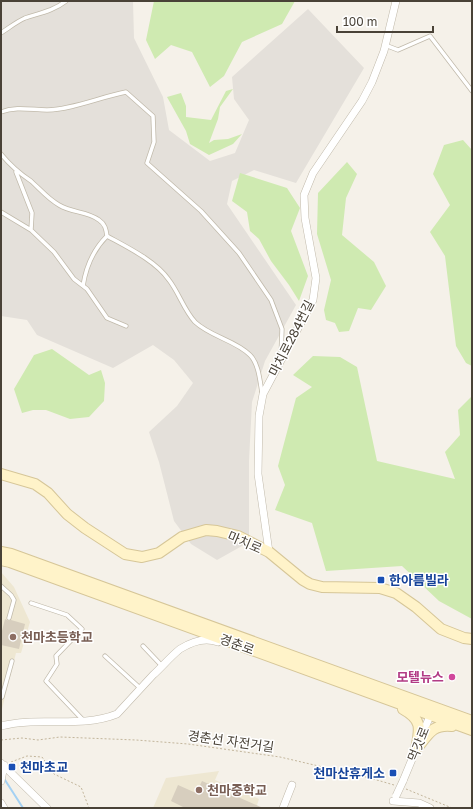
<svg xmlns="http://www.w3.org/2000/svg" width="473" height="809" viewBox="0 0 473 809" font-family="'Golos Text','Noto Sans KR',sans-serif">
<rect width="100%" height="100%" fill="#f5f1e9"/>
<path fill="#e4e0da" d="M1,1H133L134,38L163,97L169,130L210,161L235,153L249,120L234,99L232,77L308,9L364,68L296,183L254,170L232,181L227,204L296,305L265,361L252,402L249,461V542L217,560L191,544L174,521L159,462L149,432L177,406L193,383L174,360L153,345L113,368L37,335L27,320L1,316Z"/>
<path fill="#eee7d2" d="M1,572L14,587L30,622L21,653H16L1,713Z
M219,771L215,780L259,799L256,808H153L166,778Z"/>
<path fill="#cfeab1" d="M154,1H295L282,24L242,42L224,76L210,87L192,52L171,45L155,59L146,40Z
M233,89L220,107L218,119L209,143L214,140L228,139L242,134L233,144L209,155L190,144L186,131L167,97L181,93L186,106V117L211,120L226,91Z
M463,140L472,150V366L466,363L456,346L445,256L430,232L450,205L433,174L444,145Z
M347,162L357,174L346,198L342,235L374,262L386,286L371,310L358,308L349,331L339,332L335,323L326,320L324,310L331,280L317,234L318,193Z
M240,173L287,188L300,208L291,231L308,276L299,301L289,285L271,261L259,239L250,231L247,212L232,201Z
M52,349L89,375L101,370L105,383L104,401L89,417L70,419L46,410H33L22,413L14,389L34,355Z
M313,356L340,357L357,367L377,461L455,479L445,452L460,435L458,410L472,396V619L439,601L402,566L326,571L312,523L275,510L285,485L278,466L296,398L312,387L293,375Z"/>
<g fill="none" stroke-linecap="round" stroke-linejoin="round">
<path stroke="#a4d1f3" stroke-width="2" d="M5,780L23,808"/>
</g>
<path fill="#d7cebe" d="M5,619L9,621L11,620L25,624L19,649L1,645V635Z
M202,781L263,808H182L183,807L171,801L178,785L196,793Z"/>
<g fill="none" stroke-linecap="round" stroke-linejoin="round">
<g stroke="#c1baab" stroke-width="5">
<path id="lane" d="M1,33C9,28 16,22 25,18C40,13 53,11 66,1
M385,45L398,50L430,36L472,91
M1,112C16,106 32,110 47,110C74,109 100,97 126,92L153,116L154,142L147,163L201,211L239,253L271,300L282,329L281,356
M1,154C10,165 19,173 31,181C40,189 48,199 59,205C72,213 87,211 99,220C105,224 106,229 107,236
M16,172L32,213L31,230
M1,212L31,230L54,252L74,279L87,289L107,318L126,326
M107,236C127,247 156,261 169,280C179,293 184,310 195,322C211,337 235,340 250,355C259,364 260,382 262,393
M83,286C86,266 93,250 107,236
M1,586L11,595L14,600L9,618
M31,603L67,615L82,629L56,656L57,664L46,681L83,720
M143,646L162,666
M105,656L140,688
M1,696L2,697L12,661"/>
</g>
<g stroke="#c1baab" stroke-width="8">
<path id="street" d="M269,552L258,474L259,416L263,394L313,300L316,278L305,218L304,195L313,173L362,101L372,82L384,51L396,1
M1,726C38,716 80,729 117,714C129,701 141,688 153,675C162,667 170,657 180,649C191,642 205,637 218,642
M1,763L47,808
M1,781L4,765
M403,781L432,711
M393,801L419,803L430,808
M1,803L4,808
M283,808L292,785"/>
</g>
<g stroke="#d6c698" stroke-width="12">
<path id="secondary" d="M1,474L35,484L48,493L67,514L85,528L125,554L142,557L159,553L182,537L206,530L217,531L238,536L269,552L303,580L310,584L322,587L380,588L396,593L416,607L441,629L464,638L472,639
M1,552L11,554L472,721
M1,560L10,562L472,730
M403,709C423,720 420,729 416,749
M418,747C429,733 433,724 452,726"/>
</g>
<path stroke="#c3b69c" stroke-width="1" stroke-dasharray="2 2" stroke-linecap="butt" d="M1,740L22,738L38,740L60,737L136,740L188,744L280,757L370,778L394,785
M11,762L27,756L42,757L54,774L81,787L89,808
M406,789L452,808"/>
<use href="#lane" stroke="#fff" stroke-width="3.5"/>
<use href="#street" stroke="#fff" stroke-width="7"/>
<use href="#secondary" stroke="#fff3c9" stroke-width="10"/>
<g stroke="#c1baab" stroke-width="8" stroke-linecap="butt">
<path id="street-bridge" d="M396,796L403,781"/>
</g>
<use href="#street-bridge" stroke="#fff" stroke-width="7"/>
</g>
<g fill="#1a4fb4" stroke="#fff" stroke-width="1.5">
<rect x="377" y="576" width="8" height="8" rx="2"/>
<rect x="8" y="763" width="8" height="8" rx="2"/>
<rect x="389" y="769" width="8" height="8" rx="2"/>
</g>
<g fill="#8d6e63" stroke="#fff" stroke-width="1.5">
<circle cx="13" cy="637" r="4"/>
<circle cx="199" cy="790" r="4"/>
</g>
<circle fill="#d1479c" stroke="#fff" stroke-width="1.5" cx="452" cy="677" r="4"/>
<g text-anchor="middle" stroke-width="3" stroke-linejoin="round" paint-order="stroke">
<g font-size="13" fill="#494237" stroke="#fff">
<text transform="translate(291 338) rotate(-63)" y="5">마치로284번길</text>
<text transform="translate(245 542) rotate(23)" y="5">마치로</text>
<text transform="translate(237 644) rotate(20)" y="5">경춘로</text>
<text transform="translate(231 741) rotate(8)" y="5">경춘선 자전거길</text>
<text transform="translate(418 744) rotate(-68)" y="5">먹갓로</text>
</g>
<g font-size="13" font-weight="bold" fill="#164399" stroke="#fff" text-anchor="start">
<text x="389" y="585">한아름빌라</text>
<text x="20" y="772">천마초교</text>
<text x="385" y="778" text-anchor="end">천마산휴게소</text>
</g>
<g font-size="13" font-weight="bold" fill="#785e54" stroke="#fff" text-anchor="start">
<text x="21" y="642">천마초등학교</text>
<text x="207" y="795">천마중학교</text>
</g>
<g font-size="13" font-weight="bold" fill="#b23c85" stroke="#fff" text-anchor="end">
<text x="444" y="682">모텔뉴스</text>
</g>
</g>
<rect width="473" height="809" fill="none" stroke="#494237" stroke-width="4"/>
<path d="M337 26v6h96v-6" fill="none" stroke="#494237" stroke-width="2"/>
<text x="343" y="26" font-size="12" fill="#494237" stroke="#ffffff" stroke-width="3" paint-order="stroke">100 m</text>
</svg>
